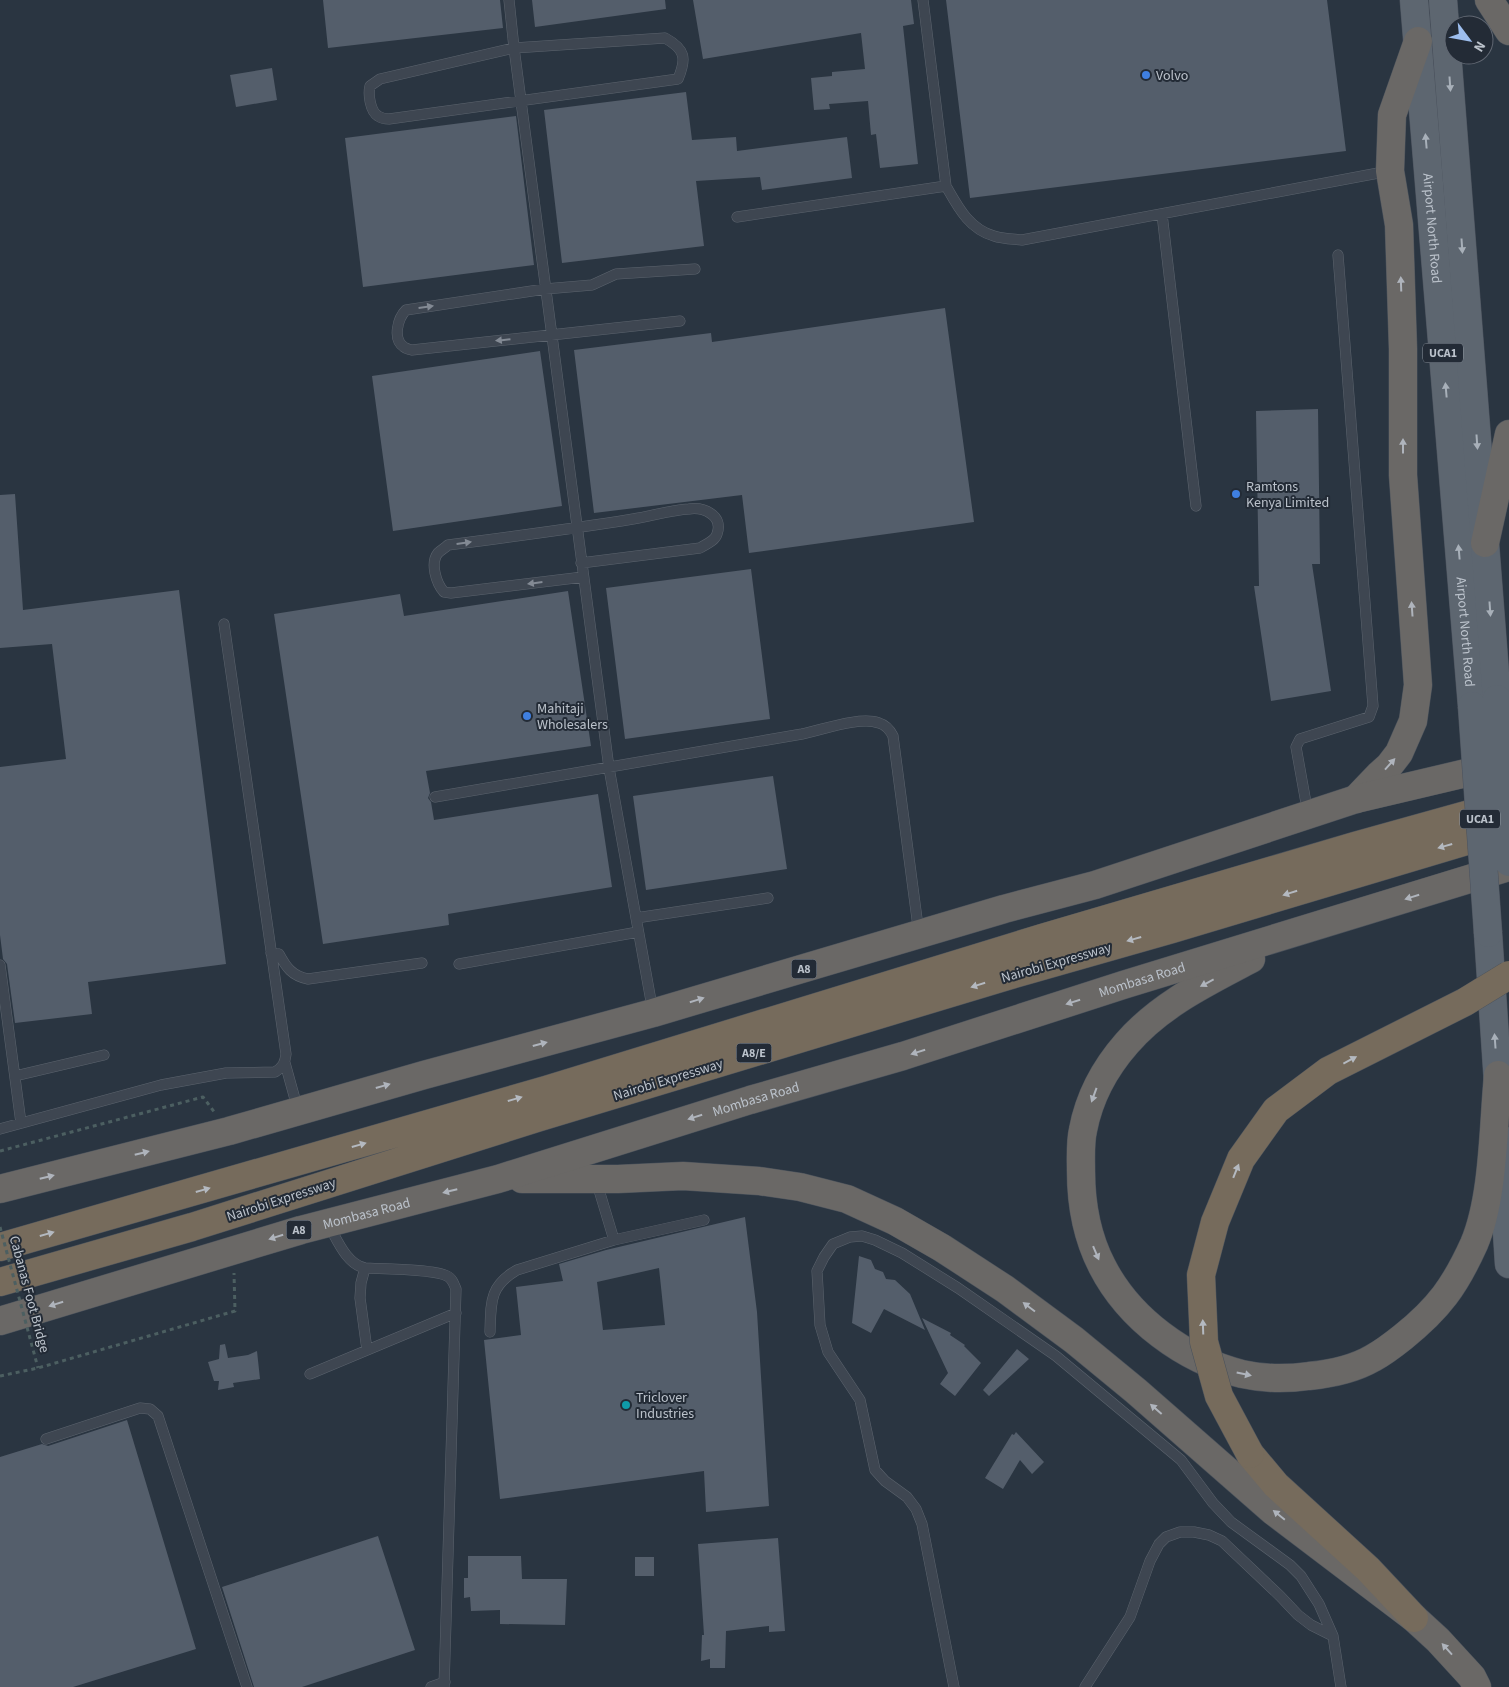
<svg xmlns="http://www.w3.org/2000/svg" width="1509" height="1687" viewBox="0 0 1509 1687" font-family="'Source Sans 3',sans-serif">
<rect width="100%" height="100%" fill="#2a3541"/>
<path fill="#545e6b" fill-rule="evenodd" d="M323,0H500L503,28L328,48Z
M532,0H665L666,9L535,27Z
M693,0H911L914,24L903,26L918,164L880,168L876,134L871,135L868,101L829,104L830,109L814,110L811,78L832,76V72L865,69L861,33L703,59Z
M946,0H1327L1346,151L970,198Z
M272,68L277,100L236,107L230,75Z
M686,92L692,140L736,137L737,151L847,137L852,178L762,190L760,177L696,181L704,246L562,263L544,110Z
M516,116L534,265L363,287L345,138Z
M945,308L974,522L749,553L742,495L594,513L574,350L711,333L712,342Z
M540,351L562,506L393,531L372,376Z
M1318,409L1320,564H1312L1331,691L1271,701L1254,586H1259L1256,411Z
M15,494L23,610L179,590L226,964L88,982L92,1014L15,1023L7,964L3,959L0,935V767L66,759L52,644L0,648V495Z
M751,569L770,719L625,739L606,588Z
M568,591L591,746L426,771L430,793L428,798L431,802L434,820L598,794L612,887L448,914L449,925L323,944L274,614L400,594L404,616Z
M773,776L787,869L646,890L633,796Z
M745,1217L757,1312L769,1506L706,1512L704,1471L500,1499L484,1340L521,1335L516,1287L563,1281L559,1264L606,1250ZM659,1268L665,1325L603,1330L597,1282Z
M859,1256L871,1260L875,1269L883,1272L886,1279L895,1280L910,1294L925,1330L884,1309L871,1333L852,1323Z
M922,1318L951,1333L950,1335L965,1345L964,1346L981,1363L955,1396L940,1384L948,1373Z
M225,1344L228,1358L248,1355L257,1351L260,1379L233,1383L234,1387L218,1390L219,1381H214L208,1362L219,1359L220,1345Z
M1017,1349L1029,1359L989,1396L983,1390Z
M127,1420L196,1649L73,1687H0V1457L42,1444L48,1446Z
M1016,1432L1044,1462L1032,1474L1020,1460L1003,1489L985,1478L1012,1434L1014,1435Z
M378,1536L415,1650L302,1687H254L222,1587Z
M778,1538L785,1631L769,1632V1626L726,1631L725,1668H710V1659L701,1661L702,1635H704L698,1544Z
M468,1556H521L522,1579H567L565,1625L500,1624V1610L471,1611L470,1597L464,1598V1578H468Z
M635,1557H654V1576H635Z"/>
<g fill="none" stroke-linecap="round" stroke-linejoin="round">
<g stroke="#5c646e" stroke-width="11">
<path id="service" d="M509,0L514,48L609,768L653,1012
M923,0L946,186C958,207 969,229 994,236C1003,239 1013,239 1022,240L1389,171
M665,38C685,49 687,58 678,79L389,119C386,119 381,118 378,116C370,111 368,94 370,86L380,79L514,48Z
M1162,214L1196,506
M737,217L946,186
M680,321L412,350C409,349 406,349 404,347C392,339 398,318 406,310L545,289L592,285L616,274L695,269
M581,563L700,548C706,544 715,541 717,534C724,515 703,507 689,509C671,510 652,516 633,519C572,529 510,537 448,545C445,548 441,550 438,553C430,563 436,583 444,592L451,593L583,577
M435,797L802,734C822,730 860,716 879,723C886,725 890,730 893,736L919,934
M1308,814L1296,747L1300,739L1369,717L1373,706L1338,255
M636,918L768,898
M271,953L279,954C286,967 292,976 308,979L422,963
M459,964L638,932
M0,965L21,1123
M285,1063L298,1110
M15,1076L104,1055
M0,1129L161,1085L226,1073L275,1072C283,1067 285,1063 286,1054L224,624
M596,1180L614,1240
M328,1224C337,1239 346,1264 365,1268C383,1269 434,1269 447,1276C452,1278 454,1284 456,1289L444,1687
M365,1268L361,1283L360,1298L367,1350
M490,1332C491,1303 489,1286 517,1270L614,1240L704,1220
M310,1374L456,1313
M46,1439L140,1408L150,1409L158,1416L247,1687
M431,1687L445,1682
M954,1687L922,1524L916,1509L907,1497L885,1481L875,1470L860,1400L828,1352L820,1325L817,1271L824,1257L833,1244L850,1237L862,1236L875,1240L902,1253L958,1288L1056,1356L1181,1460L1213,1503L1231,1522L1290,1565L1301,1576L1319,1604L1333,1636L1341,1687
M1085,1687L1130,1617L1150,1561L1159,1544L1166,1537L1180,1532H1194L1209,1535L1222,1541L1280,1596L1298,1615L1311,1625L1333,1636"/>
</g>
<g stroke="#4b525d" stroke-width="29">
<g id="primary">
<path id="s1" d="M1414,0L1472,706"/>
<path d="M1443,0L1497,699"/>
<path d="M1488,933L1499,1098"/>
<path d="M1501,1139L1509,1264"/>
</g>
</g>
<g stroke="#49515b" stroke-width="29">
<g id="trunk">
<path d="M1489,0L1509,31"/>
<path d="M1485,543L1509,434"/>
<path d="M1356,799L1379,775L1389,766L1399,753L1413,721L1418,685L1403,475V349L1399,225L1390,171L1392,115L1418,41"/>
<path d="M1251,959C1206,983 1161,1004 1127,1043C1105,1068 1089,1098 1083,1130C1080,1143 1081,1158 1081,1171C1081,1204 1087,1237 1102,1266C1129,1319 1185,1360 1242,1374C1264,1379 1287,1379 1309,1376C1330,1374 1354,1369 1373,1358C1384,1352 1393,1345 1403,1337C1439,1308 1455,1286 1474,1244C1494,1197 1493,1126 1498,1075"/>
<path d="M522,1179H618L683,1176L759,1181L800,1187L847,1199L895,1221L942,1248L1005,1289L1074,1340L1136,1391L1273,1511L1414,1618L1438,1640L1472,1677L1477,1687"/>
<path d="M0,1189L229,1131L424,1075L653,1013L1004,909L1095,885L1356,799L1500,765"/>
<path id="s2" d="M0,1321L301,1230L498,1179L750,1100L903,1056L1123,985L1505,868"/>
</g>
</g>
<g stroke="#49515b" stroke-width="29">
<path id="motorway" d="M0,1247L546,1090L1042,938L1355,846L1502,805
M0,1282L192,1227L537,1118L1007,976L1172,929L1503,830
M1250,1454L1276,1485L1368,1569L1414,1618"/>
</g>
<path stroke="#4c5f61" stroke-width="3" stroke-dasharray="4 4" stroke-linecap="butt" d="M0,1151L203,1097L215,1113
M0,1376L38,1368L235,1311L234,1273"/>
<use href="#service" stroke="#3e4651" stroke-width="10"/>
<use href="#primary" stroke="#5d6670" stroke-width="28"/>
<use href="#trunk" stroke="#6a6866" stroke-width="28"/>
<use href="#motorway" stroke="#766b5c" stroke-width="28"/>
<g stroke="#4b525d" stroke-width="29" stroke-linecap="butt">
<path id="primary-bridge" d="M1497,699L1509,862
M1472,706L1488,933"/>
</g>
<g stroke="#49515b" stroke-width="29" stroke-linecap="butt">
<path id="motorway-bridge" d="M1250,1454L1219,1396L1204,1342L1201,1275L1215,1222L1241,1159L1276,1110L1328,1071L1465,1002L1509,975"/>
</g>
<path stroke="#4c5f61" stroke-width="3" stroke-dasharray="4 4" stroke-linecap="butt" d="M0,1227L38,1368"/>
<use href="#primary-bridge" stroke="#5d6670" stroke-width="28"/>
<use href="#motorway-bridge" stroke="#766b5c" stroke-width="28"/>
</g>
<defs><path id="oneway-solid" d="M-6-.8H1V-3.2L6.5 0L1 3.2V.8H-6Z" transform="scale(1.25)"/></defs>
<g fill="#a8b0b9">
<use href="#oneway-solid" transform="translate(1450 84) rotate(86)"/>
<use href="#oneway-solid" transform="translate(1426 141) rotate(-95)"/>
<use href="#oneway-solid" transform="translate(1462 246) rotate(86)"/>
<use href="#oneway-solid" transform="translate(1446 390) rotate(-95)"/>
<use href="#oneway-solid" transform="translate(1477 442) rotate(86)"/>
<use href="#oneway-solid" transform="translate(1459 552) rotate(-95)"/>
<use href="#oneway-solid" transform="translate(1490 609) rotate(86)"/>
<use href="#oneway-solid" transform="translate(1495 1041) rotate(-94)"/>
</g>
<g fill="#afb4bc">
<use href="#oneway-solid" transform="translate(1401 284) rotate(-92)"/>
<use href="#oneway-solid" transform="translate(1403 446) rotate(-90)"/>
<use href="#oneway-solid" transform="translate(1412 609) rotate(-94)"/>
<use href="#oneway-solid" transform="translate(1390 764) rotate(-48)"/>
<use href="#oneway-solid" transform="translate(1412 897) rotate(163)"/>
<use href="#oneway-solid" transform="translate(1207 983) rotate(152)"/>
<use href="#oneway-solid" transform="translate(697 1000) rotate(-17)"/>
<use href="#oneway-solid" transform="translate(1073 1002) rotate(162)"/>
<use href="#oneway-solid" transform="translate(540 1044) rotate(-15)"/>
<use href="#oneway-solid" transform="translate(918 1052) rotate(163)"/>
<use href="#oneway-solid" transform="translate(383 1086) rotate(-16)"/>
<use href="#oneway-solid" transform="translate(1094 1095) rotate(110)"/>
<use href="#oneway-solid" transform="translate(695 1117) rotate(163)"/>
<use href="#oneway-solid" transform="translate(142 1153) rotate(-14)"/>
<use href="#oneway-solid" transform="translate(47 1177) rotate(-14)"/>
<use href="#oneway-solid" transform="translate(450 1191) rotate(166)"/>
<use href="#oneway-solid" transform="translate(276 1237) rotate(163)"/>
<use href="#oneway-solid" transform="translate(1096 1253) rotate(67)"/>
<use href="#oneway-solid" transform="translate(56 1304) rotate(163)"/>
<use href="#oneway-solid" transform="translate(1029 1307) rotate(-143)"/>
<use href="#oneway-solid" transform="translate(1244 1374) rotate(12)"/>
<use href="#oneway-solid" transform="translate(1156 1409) rotate(-139)"/>
<use href="#oneway-solid" transform="translate(1279 1515) rotate(-141)"/>
<use href="#oneway-solid" transform="translate(1447 1649) rotate(-132)"/>
</g>
<g fill="#838a94">
<use href="#oneway-solid" transform="translate(426 307) rotate(-8)"/>
<use href="#oneway-solid" transform="translate(503 340) rotate(174)"/>
<use href="#oneway-solid" transform="translate(464 543) rotate(-8)"/>
<use href="#oneway-solid" transform="translate(535 583) rotate(173)"/>
</g>
<g fill="#b4b9c0">
<use href="#oneway-solid" transform="translate(1445 846) rotate(164)"/>
<use href="#oneway-solid" transform="translate(1290 893) rotate(163)"/>
<use href="#oneway-solid" transform="translate(1134 939) rotate(164)"/>
<use href="#oneway-solid" transform="translate(978 985) rotate(163)"/>
<use href="#oneway-solid" transform="translate(1350 1060) rotate(-28)"/>
<use href="#oneway-solid" transform="translate(515 1099) rotate(-16)"/>
<use href="#oneway-solid" transform="translate(359 1145) rotate(-16)"/>
<use href="#oneway-solid" transform="translate(1236 1171) rotate(-68)"/>
<use href="#oneway-solid" transform="translate(203 1190) rotate(-16)"/>
<use href="#oneway-solid" transform="translate(47 1234) rotate(-16)"/>
<use href="#oneway-solid" transform="translate(1203 1327) rotate(-92)"/>
</g>
<g fill="#3f7fe0" stroke="#232b36" stroke-width="2">
<circle cx="1146" cy="75" r="5"/>
<circle cx="1236" cy="494" r="5"/>
<circle cx="527" cy="716" r="5"/>
</g>
<circle fill="#0f9aa8" stroke="#232b36" stroke-width="2" cx="626" cy="1405" r="5"/>
<g text-anchor="middle" stroke-width="4" stroke-linejoin="round" paint-order="stroke">
<g fill="#232b36" stroke="#8d959e" stroke-width="1">
<rect x="1423" y="343.5" width="40" height="19" rx="4"/>
<rect x="1460" y="809.5" width="40" height="19" rx="4"/>
<rect x="791.5" y="959.5" width="25" height="19" rx="4"/>
<rect x="736.5" y="1043.5" width="35" height="19" rx="4"/>
<rect x="286.5" y="1220.5" width="25" height="19" rx="4"/>
</g>
<g font-size="12" font-weight="bold" fill="#bbc2cb">
<text x="1443" y="357">UCA1</text>
<text x="1480" y="823">UCA1</text>
<text x="804" y="973">A8</text>
<text x="754" y="1057">A8/E</text>
<text x="299" y="1234">A8</text>
</g>
<g font-size="14" fill="#bbc2cb" stroke="#232b36" text-anchor="start">
<text x="1156" y="80">Volvo</text>
<text x="1246" y="491">Ramtons<tspan x="1246" dy="16">Kenya Limited</tspan></text>
<text x="537" y="713">Mahitaji<tspan x="537" dy="16">Wholesalers</tspan></text>
<text x="636" y="1402">Triclover<tspan x="636" dy="16">Industries</tspan></text>
</g>
<g font-size="14" fill="#bbc2cb" stroke="#232b36">
<text dy="5" stroke="none"><textPath href="#s1" startOffset="229">Airport North Road</textPath></text>
<text dy="5" stroke="none"><textPath href="#s1" startOffset="634">Airport North Road</textPath></text>
<text transform="translate(1056 962) rotate(-16)" y="5">Nairobi Expressway</text>
<text dy="5" stroke="none"><textPath href="#s2" startOffset="1192">Mombasa Road</textPath></text>
<text transform="translate(668 1079) rotate(-17)" y="5">Nairobi Expressway</text>
<text dy="5" stroke="none"><textPath href="#s2" startOffset="788">Mombasa Road</textPath></text>
<text transform="translate(281 1199) rotate(-18)" y="5">Nairobi Expressway</text>
<text dy="5" stroke="none"><textPath href="#s2" startOffset="382">Mombasa Road</textPath></text>
<text transform="translate(30 1294) rotate(75)" y="5">Cabanas Foot Bridge</text>
</g>
</g>
<g transform="translate(1469 40) rotate(122)"><circle r="24" fill="#232b36" stroke="#606772"/>
<path d="M0-4L9 19L0 12L-9 19Z" fill="#9dbeee"/>
<text y="-8" font-size="14" font-weight="bold" text-anchor="middle" fill="#bbc2cb">N</text>
</g>
</svg>
